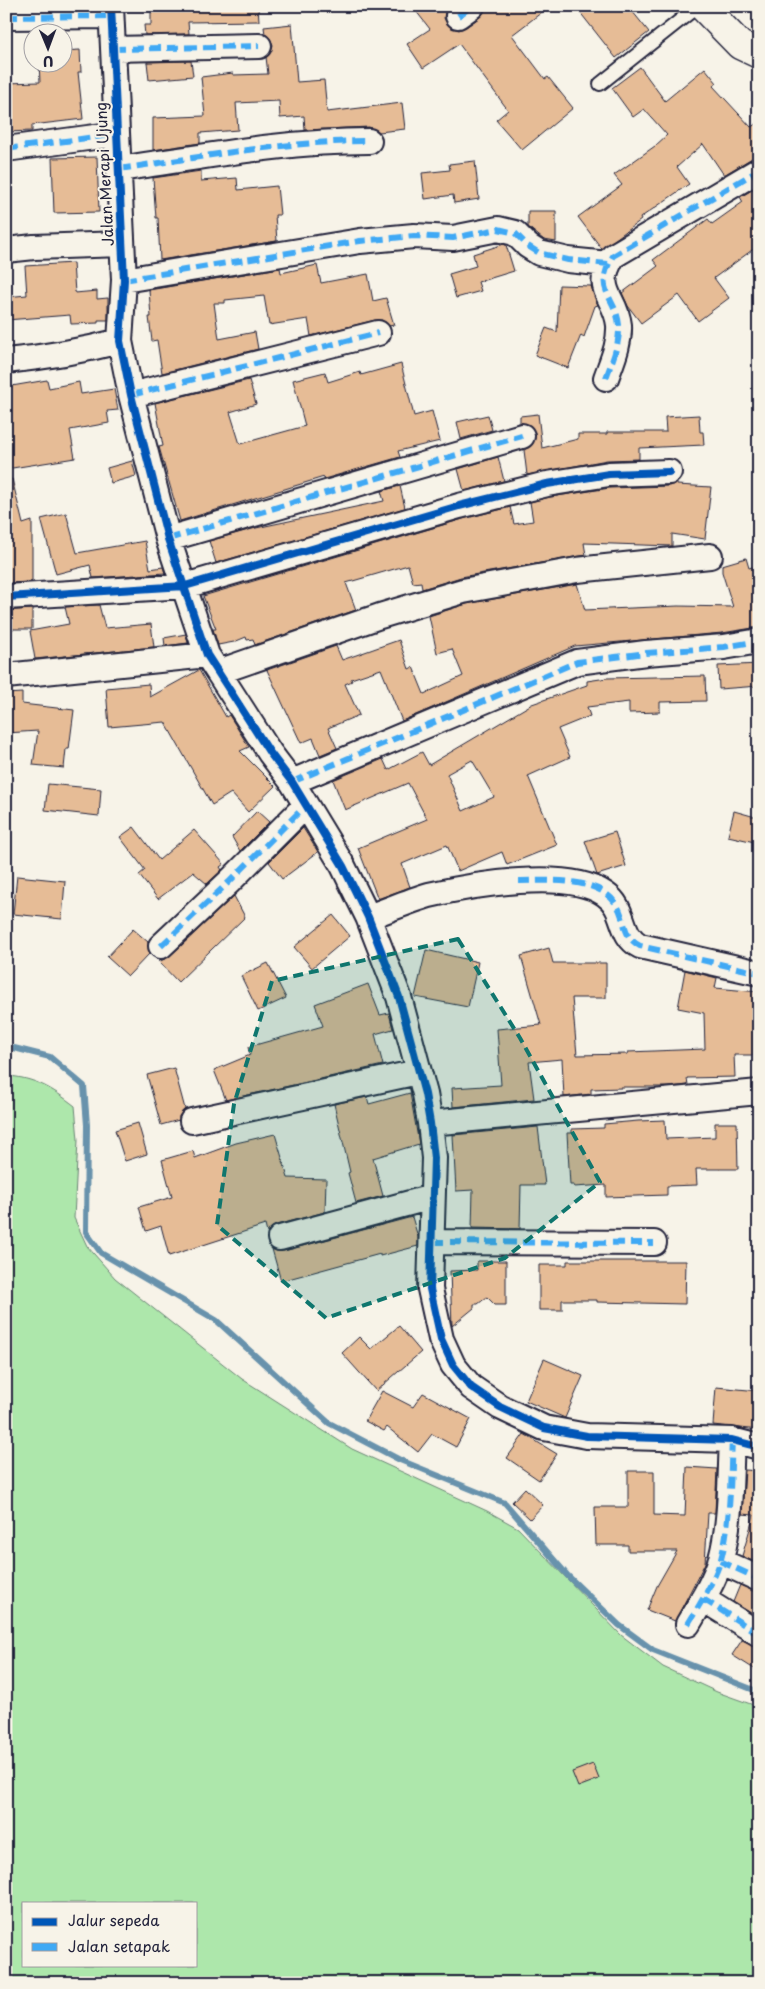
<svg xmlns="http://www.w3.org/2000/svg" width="765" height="1989" viewBox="0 0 765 1989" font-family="'Playpen Sans',sans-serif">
<rect width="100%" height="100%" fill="#f7f3e8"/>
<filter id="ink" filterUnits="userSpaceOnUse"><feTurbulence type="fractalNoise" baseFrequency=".02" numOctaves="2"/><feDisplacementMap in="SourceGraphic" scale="10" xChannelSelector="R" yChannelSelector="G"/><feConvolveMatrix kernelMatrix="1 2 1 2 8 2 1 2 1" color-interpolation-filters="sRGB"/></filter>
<g filter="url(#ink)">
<path fill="#ade7ab" stroke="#688473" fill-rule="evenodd" d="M6,1076C34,1077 53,1089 75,1106L78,1140L74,1218L87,1246L115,1278L242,1379L352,1449L487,1511L518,1528L621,1635L663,1667L717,1692L759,1707V1983H6ZM24,1903H196V1965H24Z"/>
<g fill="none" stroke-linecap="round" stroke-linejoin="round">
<path stroke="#6892ac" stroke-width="6" d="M6,1046L50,1057L84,1086L87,1125L86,1232L101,1253L216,1320L329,1423L400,1460L505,1503L568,1576L619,1625L653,1650L759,1692"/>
</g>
<path fill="#e6bc96" stroke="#22223b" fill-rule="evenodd" d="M151,6H258L259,21L188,22L189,34L145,35L144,25H151Z
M412,6H441L445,11L444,18L447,24L452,28L459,30L466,27L480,17L488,6H550L512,35L545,79L548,77L573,108L522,150L496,120L508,110L459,44L423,68L407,44L430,29Z
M575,6H628L649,32L616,58Z
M292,24L297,82L324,80L327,112L402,103L405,129L379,132L369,127L305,130L304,116L280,118L279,101L236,103L238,130L200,133V143L153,150V118L205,116L201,77L233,73V75L268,74L266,57L271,52L273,45L270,38L265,34L264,27Z
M80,50L81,72H78L83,119L32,125V131L6,132V83L40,82L39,62H62V51Z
M191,61L193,76L149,80L147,62Z
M640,67L665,101L705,68L717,83L713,86L751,127L759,122V156L752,158L724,175L703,144L677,167L689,184L640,218L641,220L602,249L578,217L622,185L614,175L655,146L667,135L644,109L633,117L612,88Z
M97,157L99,212L54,213L52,158Z
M475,161L479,199L454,203L453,195L425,199L422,173L450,170L449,164Z
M201,171V181L237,178L238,190L277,186L280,215H275L277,241L160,260L158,218H156L153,178Z
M759,186V245L714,278L729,298L698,321L679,295L641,323L628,306L622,293L658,266L653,260L708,219L712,224L743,202L740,197Z
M528,211H556V242L544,240L528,227Z
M504,244L506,245L514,271L478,282L481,291L456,298L449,274L476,266L473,254Z
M73,263L75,293L97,291V299L108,298V320H98V323L71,324L70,315L6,320V297L27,295L25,266Z
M317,265L321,283L368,274L373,301L386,298L394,325L389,326L382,320H375L311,336L308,319L269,325L264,296L225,300V303H214L219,339L255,332L258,349L162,373L157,340L152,341L149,317H151L149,290L280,268L281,273Z
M559,285L591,286L598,305L595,306L584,337L581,335L568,368L535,355L546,328L557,332Z
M401,364L414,416L432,411L440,441L398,451L400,457L324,479V477L180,521L159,447L163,446L155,403L249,380L256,404L230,412L240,444L305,426L293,380L325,372L328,382L360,372L361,375Z
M47,380L49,388L79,382L81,394L114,389L118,410L107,411L109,423L70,430L75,458L6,469V387Z
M538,414L542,448L578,439V434H607V432H666L665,417L699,415L700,432H703L704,445L639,448V459L607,460L527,475L524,450L532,445L535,439V433L531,426L520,423V416Z
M488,415L492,430L461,439L457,422Z
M498,457L504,481L464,491L458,469Z
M132,461L136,476L111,483L107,468Z
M12,479L23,524L32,521V582L6,583V480Z
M677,483V485L711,487L705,539L672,534V546L584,543L586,555L461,577L422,589L421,582L413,583L408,565L346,583L356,610L255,645L253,639L247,640L246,637L234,642L218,645L213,629H216L203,596L463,519L510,507L514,524L533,521L530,502L550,497L610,488L669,486Z
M400,486L405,508L216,563L209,541L256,528L384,501L381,491Z
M66,513L77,553L145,541L150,569L163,567L165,573L93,578L90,565L56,574L41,519Z
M746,558L749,568L759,565V627L722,633L575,646L402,721L381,669L351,679L352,681L345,684L359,715L328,728L337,748L320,755L313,738L301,743L267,670L336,646L342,660L399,640L409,669L413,667L424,694L463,676L452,649L437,653L429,616L466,604L577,584L585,610L678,606L733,607L722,572V565Z
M99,605L105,628L151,624L154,647L35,659L30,631L69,624L65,607Z
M32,609V629H6V611Z
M186,634L188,643L165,646L164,638Z
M759,664V686L719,689L718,666Z
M199,670L226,717L229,715L249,747L240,751L275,786L248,812L231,793L212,805L165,722L109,727L106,688L149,684L150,697Z
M705,676L706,701L660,702V712L629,713V702L587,707L590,716L558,729L570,757L528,776L557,845L507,865L502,852L458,871L447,845L402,864L410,887L378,899L358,848L427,819L408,783L345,810L333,780L383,759L388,770L422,752L429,765L532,704L587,685V681L607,678ZM472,760L494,797L463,811L447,774Z
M22,693V704L74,710L69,749H66L64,768L33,765L38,731L6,733V694Z
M48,784L101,789L99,816L45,810Z
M257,811L269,822L240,851L232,837Z
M734,811L759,818V843L728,836Z
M134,827L159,860L194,830L224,864L220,867L222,870L207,884L193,872L158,899L139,875L145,870L120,837Z
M303,828L318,852L282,879L269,862Z
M615,832L626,866L597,875L585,841Z
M17,876L65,881L62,919L13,914Z
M234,896L245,917L178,982L159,962L170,956Z
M333,915L350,936L312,968L294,947Z
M133,929L148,942L150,953L128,976L107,957Z
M549,948L553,963H606V998H572L577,1055L628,1054V1052L705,1049L704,1013L678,1008L685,970L717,978L715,988L759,992L756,1026L754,1025V1055H734L735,1077L687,1078L688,1085L668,1087H621V1088L591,1089V1094L564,1097L562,1059L529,1062L534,1099L453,1107L452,1088L501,1085L497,1029L541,1025L521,956Z
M426,950L478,962L468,1007L415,997Z
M268,963L286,998L258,1011L241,976Z
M368,984L380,1015L389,1013L393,1029L375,1034L383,1065L226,1100L214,1070L250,1055L248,1047L323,1026L315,1004Z
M174,1068L185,1109L179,1116V1120L161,1125L147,1075Z
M410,1093L419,1144L373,1158L383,1196L356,1203L348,1173L350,1172L334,1104L367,1097L369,1104Z
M665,1120L666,1139L715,1137V1123H737L738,1169H696L697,1185L667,1186V1195L606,1197V1185L574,1187V1185H570L567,1133H572V1129L604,1128V1124L638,1121Z
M138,1123L147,1154L125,1161L115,1130Z
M538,1127L545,1185H521L520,1229L472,1228L473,1190L456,1191L453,1135Z
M275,1134L288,1178L326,1179L325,1212L276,1225L271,1228L267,1233L265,1225L169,1256L161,1226L146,1231L139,1207L172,1197L162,1160L193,1151L195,1158L236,1143Z
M412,1217L418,1237V1246L380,1256V1254L281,1281L272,1249L277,1251H284Z
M477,1261H506V1305H495L487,1297L478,1304H474V1308L452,1326L450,1271L477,1270Z
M567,1261H686L685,1304L597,1302V1300H562V1310H539V1265H567Z
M399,1326L421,1352L376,1391L342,1353L359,1337L371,1349Z
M544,1359L583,1376L565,1418L526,1401Z
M716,1387L759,1391V1430L713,1425Z
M382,1391L413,1407L423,1393L471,1419L456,1447L432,1434L418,1452L387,1427L384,1431L365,1421Z
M524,1434L557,1454L539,1480L507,1458Z
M687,1467L717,1469L715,1513H708L705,1563L675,1621L647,1610L657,1586L677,1551H628V1545H596L595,1507H628V1471H654V1515L685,1516Z
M745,1470L759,1471V1564L742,1556L754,1515L742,1514Z
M525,1488L543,1505L530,1519L512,1502Z
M740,1585L759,1592V1618L733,1602Z
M742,1640L759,1648V1672L732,1655Z
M593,1764L599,1779L578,1787L572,1772Z"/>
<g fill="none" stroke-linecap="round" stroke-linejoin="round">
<g stroke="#22223b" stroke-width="16">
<path id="service" d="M600,84L698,6"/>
</g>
<g stroke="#22223b" stroke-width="28">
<path id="minor" d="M111,6L124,280L120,341L131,395L168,539L207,655L270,753L292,782L343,866L368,917L399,997L425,1094L430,1123L434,1158L430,1289L441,1339L453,1365L471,1387L500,1407L544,1428L587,1436L732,1440L759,1447
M458,16L472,6
M6,17L111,16
M113,49L259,46
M6,149L117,134
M119,169C202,157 286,141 369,141
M6,250L34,247L122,244
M124,280L360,241L414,236L453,238L498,229L515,233L528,246L539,253L568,260L608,264
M6,361C45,357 82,351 120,341
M606,378C612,361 620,344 619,325C616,296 592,291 613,256L759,170
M131,395L378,333
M168,539L522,436
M6,597L185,586L459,506L547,484L609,474L669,472
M218,672L380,616L463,591L577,570L710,556
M6,676L207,655
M292,782L577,662L646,653L724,647L759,641
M368,917C388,910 409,901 429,895C472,885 568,868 605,894C627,909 618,934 640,946L759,973
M161,946L229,882L306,805
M192,1121L418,1072
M430,1123L759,1092
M280,1238L432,1197
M432,1242L654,1243
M720,1561L759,1579
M703,1599L759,1634
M688,1624C700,1604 714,1582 721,1559C731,1522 730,1478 732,1440"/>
</g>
<g stroke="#22223b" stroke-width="31">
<path id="primary" d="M702,6L740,45L759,54"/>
</g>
<use href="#service" stroke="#f7f3e8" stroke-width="12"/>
<use href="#minor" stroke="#f7f3e8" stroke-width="24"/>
<use href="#primary" stroke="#f7f3e8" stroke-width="28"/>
<path stroke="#3fa9f5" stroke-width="6" stroke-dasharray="12 6" stroke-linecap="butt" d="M458,16L472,6
M6,17L111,16
M113,49L259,46
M6,149L117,134
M119,169C202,157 286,141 369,141
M124,280L360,241L414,236L453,238L498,229L515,233L528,246L539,253L568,260L608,264
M606,378C612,361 620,344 619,325C616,296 592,291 613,256L759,170
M131,395L378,333
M168,539L522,436
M292,782L577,662L646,653L724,647L759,641
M519,881C551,881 608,875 621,914C626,928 625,938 640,946L759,973
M161,946L229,882L306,805
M432,1242L654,1243
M720,1561L759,1579
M703,1599L759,1634
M688,1624C700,1604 714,1582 721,1559C731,1522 730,1478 732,1440"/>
<g stroke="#f7f3e8" stroke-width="11">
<path id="cycleway" d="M111,6L124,280L120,341L131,395L168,539L207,655L270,753L292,782L343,866L368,917L399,997L425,1094L430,1123L434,1158L430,1289L441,1339L453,1365L471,1387L500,1407L544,1428L587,1436L732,1440L759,1447
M6,597L185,586L459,506L547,484L609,474L669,472"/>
</g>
<use href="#cycleway" stroke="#0057b8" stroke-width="8"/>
</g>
</g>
<path fill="#0f766e" fill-opacity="0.2" stroke="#0f766e" stroke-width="4" stroke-dasharray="10 6" stroke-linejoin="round" d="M458,939L520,1038L600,1182L505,1258L326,1318L217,1225L234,1104L272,981Z"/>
<g text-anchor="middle" stroke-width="4" stroke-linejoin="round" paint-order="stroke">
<g font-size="15" fill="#22223b" stroke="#f7f3e8">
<text transform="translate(105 174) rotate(-93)" y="5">Jalan Merapi Ujung</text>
</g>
</g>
<rect width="765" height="1989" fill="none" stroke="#f7f3e8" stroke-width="25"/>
<rect x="12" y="12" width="740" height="1964" fill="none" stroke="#22223b" stroke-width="2" filter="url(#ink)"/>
<rect x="22" y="1902" width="175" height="65" fill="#f7f3e8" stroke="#a29fa3"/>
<rect x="32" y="1918" width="25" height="8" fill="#0057b8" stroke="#a29fa3"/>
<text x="68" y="1926" font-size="15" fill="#22223b">Jalur sepeda</text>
<rect x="32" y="1943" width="25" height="8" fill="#3fa9f5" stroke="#a29fa3"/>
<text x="68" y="1952" font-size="15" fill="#22223b">Jalan setapak</text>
<g transform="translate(48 48) rotate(179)"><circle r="24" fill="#f7f3e8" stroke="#a29fa3"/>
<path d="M0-4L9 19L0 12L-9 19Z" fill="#22223b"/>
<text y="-8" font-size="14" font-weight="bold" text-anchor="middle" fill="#22223b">U</text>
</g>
</svg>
